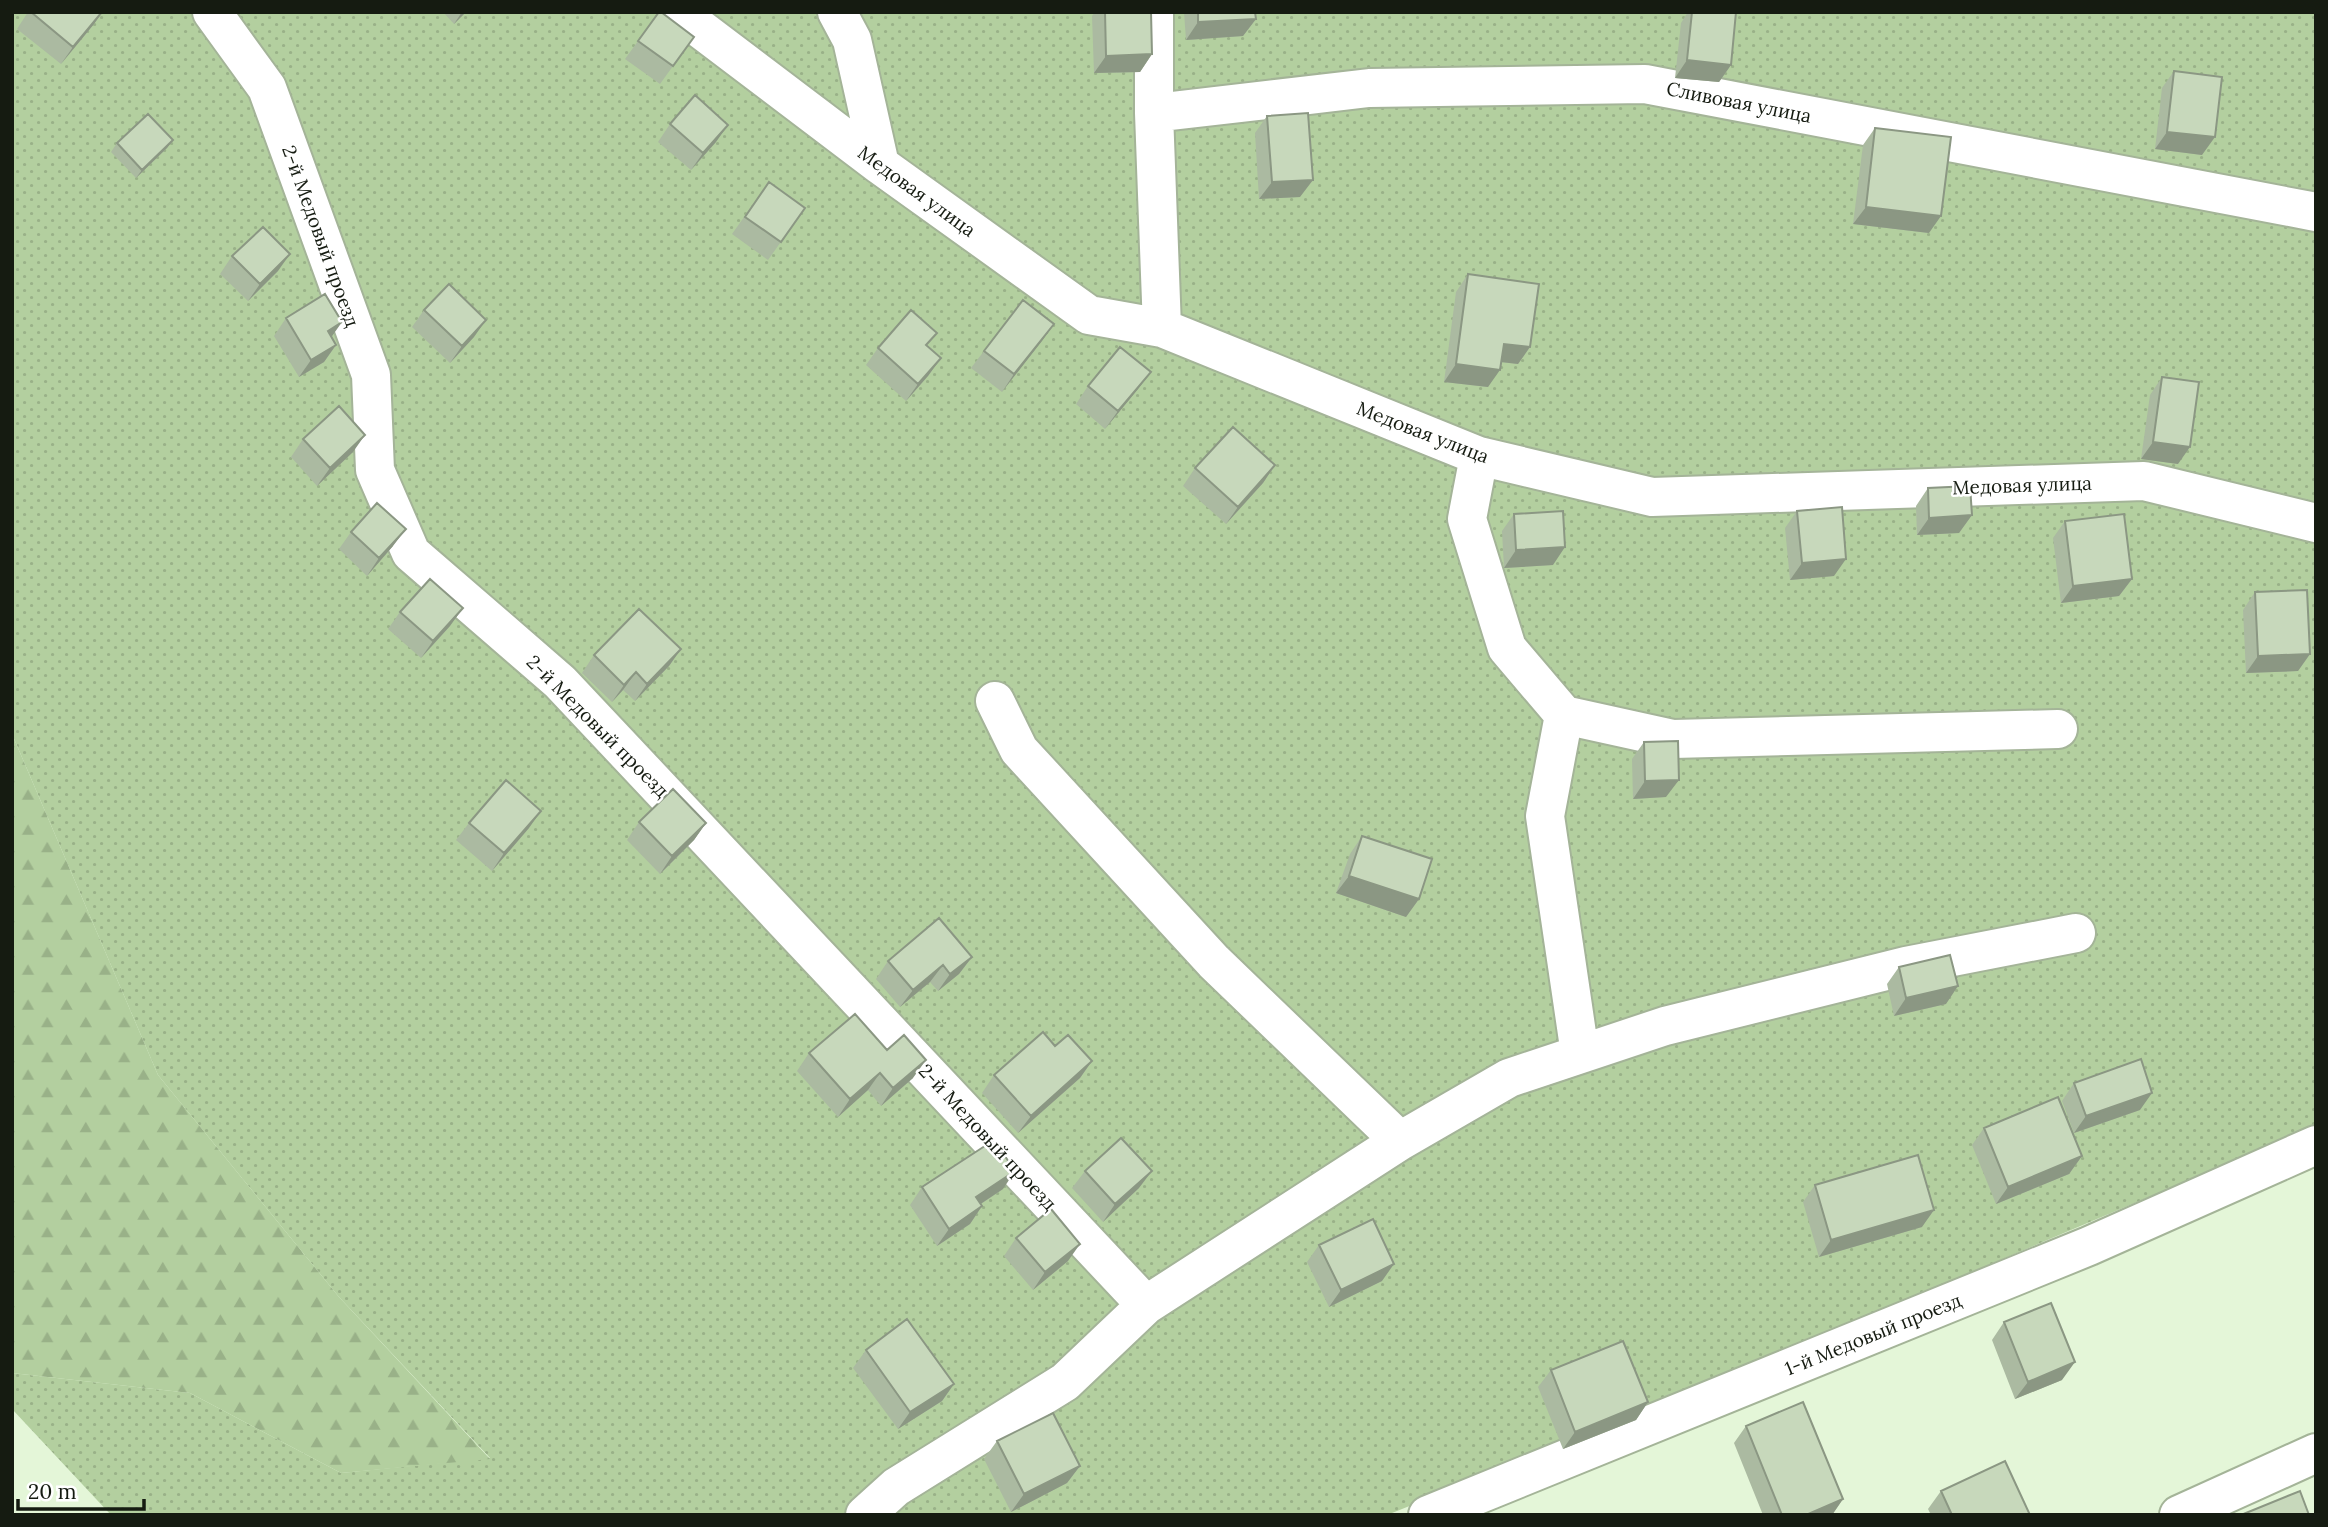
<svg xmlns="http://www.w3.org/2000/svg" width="2328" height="1527" viewBox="0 0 2328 1527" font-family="Lora,serif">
<defs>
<pattern id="grass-dots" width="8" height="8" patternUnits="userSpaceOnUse" patternTransform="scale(1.75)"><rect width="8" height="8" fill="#b3cf9f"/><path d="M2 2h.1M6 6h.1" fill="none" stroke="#99b188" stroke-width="1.8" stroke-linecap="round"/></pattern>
<pattern id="forest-firs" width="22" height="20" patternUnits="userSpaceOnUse" patternTransform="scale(1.75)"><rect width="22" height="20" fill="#b3cf9f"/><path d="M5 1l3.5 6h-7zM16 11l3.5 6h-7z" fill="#99b188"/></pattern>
</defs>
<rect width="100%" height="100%" fill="#e4f6d8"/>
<path fill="url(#grass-dots)" d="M12,12H2316V1126L1602,1429L1387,1515H111L12,1409V1373L190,1393L341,1473L490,1458L339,1297L158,1075L12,734Z"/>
<path fill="url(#forest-firs)" d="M12,734L158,1075L339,1297L490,1459L341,1473L190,1393L12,1373Z"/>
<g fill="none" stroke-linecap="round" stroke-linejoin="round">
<g stroke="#a4b498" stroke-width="42">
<path id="minor" d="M212,12L267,88L371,375L375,470L411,553L560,682L1146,1305
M678,12L880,165L1089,315L1162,328L1479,456L1652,497L2144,481L2316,523
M837,12L852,40L880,165
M1154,12V113L1162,328
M1154,113L1369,88L1645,84L2316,212
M1479,456L1467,519L1507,648L1564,715L1673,739L2058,729
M995,701L1019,750L1214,962L1400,1141
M1564,715L1545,816L1580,1054
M865,1515L896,1487L1065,1382L1146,1305L1400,1141L1509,1078L1665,1026L1906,966L2076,933
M1428,1515L2089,1246L2316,1145
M2179,1515L2316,1453"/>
</g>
<use href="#minor" stroke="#fff" stroke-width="38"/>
</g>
<path fill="#abbaa1" d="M28,12H102L94,24L61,64L17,29Z
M443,12H466L454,24Z
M659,12L694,37L660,84L625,59Z
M1095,12H1151L1152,54L1140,72L1094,73L1092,16Z
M1184,12H1255L1256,19L1243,36L1186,40Z
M1688,12H1736L1731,65L1719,82L1675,78L1681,23Z
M2174,71L2202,155L2155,149L2162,88Z
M1267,116L1300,197L1259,199L1255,133Z
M670,124L716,142L691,170L658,142Z
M1875,128L1929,233L1853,224L1863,145Z
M173,140L167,148L136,178L111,152L117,143Z
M769,182L805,208L768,260L732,234Z
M232,256L278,271L248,301L220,274Z
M1468,274L1530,347L1518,364L1501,362L1488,387L1444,382L1456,292Z
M424,310L474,337L450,363L412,327Z
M286,318L331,337L336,345L324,362L299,377L274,336Z
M1054,324L1002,392L971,368L984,351Z
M927,347L941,358L928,376L906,401L866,365L878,348Z
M2162,377L2178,464L2141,459L2150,395Z
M1088,386L1138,389L1105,429L1076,404Z
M303,439L353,452L317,486L291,457Z
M1275,465L1263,483L1226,524L1183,486L1195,468Z
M1928,488L1972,515L1959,533L1917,535L1916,506Z
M1797,511L1834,576L1790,580L1785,528Z
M1514,514L1553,565L1504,568L1502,531Z
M2065,521L2132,579L2119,596L2061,603L2053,538Z
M351,532L393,546L367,576L339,549Z
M2255,592L2310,654L2298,671L2246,673L2243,610Z
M400,612L450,626L421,658L388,629Z
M681,649L669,666L635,701L623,690L612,702L582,673L594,655Z
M1644,742L1666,797L1633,799L1632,759Z
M639,822L706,823L694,840L660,874L627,840Z
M469,823L529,828L492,871L456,840Z
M1362,836L1419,899L1406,917L1336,893L1350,854Z
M972,957L959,974L938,991L930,982L900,1007L876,979L888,961Z
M1899,967L1946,1004L1894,1016L1887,984Z
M1055,1046L1092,1061L1080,1078L1018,1133L982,1093L994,1075Z
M887,1050L913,1078L881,1106L868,1090L838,1117L797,1071L809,1053Z
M2074,1083L2140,1110L2074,1133L2062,1101Z
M1984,1128L2082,1156L2069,1174L1996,1204L1972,1145Z
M1085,1171L1139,1188L1103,1222L1072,1188Z
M1815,1185L1922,1227L1819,1257L1803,1202Z
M922,1187L1003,1189L981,1204L982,1206L970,1224L937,1246L910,1205Z
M1016,1238L1068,1261L1033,1290L1004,1256Z
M1319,1245L1382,1281L1329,1307L1307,1262Z
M2004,1322L2062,1380L2015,1399L1992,1340Z
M866,1350L954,1384L942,1401L898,1429L853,1368Z
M1551,1370L1648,1402L1636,1420L1563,1449L1538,1387Z
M1746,1426L1843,1499L1832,1515H1763L1734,1443Z
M997,1441L1080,1466L1067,1483L1011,1512L984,1459Z
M1941,1491L2030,1515H1931L1928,1509Z"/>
<path fill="#8b9783" d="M102,12L94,24L61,64L73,47Z
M462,12H466L454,24Z
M1256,19L1243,36L1186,40L1198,22Z
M1152,54L1140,72L1094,73L1106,56Z
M1687,60L1731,65L1719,82L1675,78Z
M728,125L716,142L691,170L703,153Z
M2167,132L2215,137L2202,155L2155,149Z
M173,140L167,148L136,178L142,170Z
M1313,180L1300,197L1259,199L1272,182Z
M1866,207L1941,216L1929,233L1853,224Z
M290,254L278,271L248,301L260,284Z
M486,320L474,337L450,363L462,346Z
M342,322L330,339L328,331Z
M1054,324L1042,341L1002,392L1014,374Z
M1504,344L1530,347L1518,364L1492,361Z
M336,345L324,362L299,377L311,360Z
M941,358L928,376L906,401L918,384Z
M1456,364L1500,370L1488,387L1444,382Z
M1151,372L1138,389L1105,429L1118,411Z
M365,435L353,452L317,486L330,468Z
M2153,442L2190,447L2178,464L2141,459Z
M1275,465L1263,483L1226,524L1238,507Z
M1972,515L1959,533L1917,535L1929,518Z
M406,529L393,546L367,576L379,558Z
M1565,547L1553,565L1504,568L1516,550Z
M1846,559L1834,576L1790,580L1802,563Z
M2132,579L2119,596L2061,603L2073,586Z
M463,608L450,626L421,658L433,641Z
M681,649L669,666L635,701L647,684Z
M2310,654L2298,671L2246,673L2258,656Z
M636,672L623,690L612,702L624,685Z
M1679,780L1666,797L1633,799L1645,781Z
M541,811L529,828L492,871L504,853Z
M706,823L694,840L660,874L672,856Z
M1349,876L1419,899L1406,917L1336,893Z
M972,957L959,974L938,991L950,974Z
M943,965L930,982L900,1007L913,990Z
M1958,986L1946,1004L1894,1016L1906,998Z
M926,1060L913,1078L881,1106L893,1088Z
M1092,1061L1080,1078L1018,1133L1031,1116Z
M880,1073L868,1090L838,1117L850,1099Z
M2152,1093L2140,1110L2074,1133L2086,1116Z
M2082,1156L2069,1174L1996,1204L2008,1187Z
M1015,1171L1003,1189L964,1215L976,1197Z
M1152,1171L1139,1188L1103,1222L1115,1204Z
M982,1206L970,1224L937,1246L949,1229Z
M1934,1210L1922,1227L1819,1257L1831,1240Z
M1080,1244L1068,1261L1033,1290L1045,1272Z
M1394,1264L1382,1281L1329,1307L1341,1290Z
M2075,1362L2062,1380L2015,1399L2028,1382Z
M954,1384L942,1401L898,1429L910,1412Z
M1648,1402L1636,1420L1563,1449L1575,1432Z
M1080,1466L1067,1483L1011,1512L1024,1494Z
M1843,1499L1832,1515H1806Z"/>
<path fill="#c7d8bb" stroke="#8b9783" stroke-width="2" d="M31,12H102L73,47Z
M659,12H661L694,37L673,66L638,41Z
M1105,12H1151L1152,54L1106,56Z
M1198,12H1255L1256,19L1198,22Z
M1692,12H1736L1731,65L1687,60Z
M2174,71L2222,77L2215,137L2167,132Z
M695,95L728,125L703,153L670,124Z
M1308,113L1313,180L1272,182L1267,116Z
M148,114L173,140L142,170L117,143Z
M1875,128L1951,137L1941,216L1866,207Z
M769,182L805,208L781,242L745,217Z
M263,227L290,254L260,284L232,256Z
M1468,274L1539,284L1530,347L1504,344L1500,370L1456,364Z
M449,284L486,320L462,346L424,310Z
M325,294L342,322L328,331L336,345L311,360L286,318Z
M1023,300L1054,324L1014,374L984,351Z
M911,310L937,333L926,345L941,358L918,384L878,348Z
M1120,347L1151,372L1118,411L1088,386Z
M2162,377L2199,382L2190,447L2153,442Z
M339,406L365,435L330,468L303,439Z
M1233,427L1275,465L1238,507L1195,468Z
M1970,486L1972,515L1929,518L1928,488Z
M377,503L406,529L379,558L351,532Z
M1842,507L1846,559L1802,563L1797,511Z
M1563,511L1565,547L1516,550L1514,514Z
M2124,514L2132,579L2073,586L2065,521Z
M430,579L463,608L433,641L400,612Z
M2307,590L2310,654L2258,656L2255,592Z
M639,609L681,649L647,684L636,672L624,685L594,655Z
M1678,741L1679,780L1645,781L1644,742Z
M506,780L541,811L504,853L469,823Z
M673,789L706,823L672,856L639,822Z
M1362,836L1432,859L1419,899L1349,876Z
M939,918L972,957L950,974L943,965L913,990L888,961Z
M1950,955L1958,986L1906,998L1899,967Z
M855,1014L887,1050L904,1035L926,1060L893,1088L880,1073L850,1099L809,1053Z
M1043,1032L1055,1046L1068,1035L1092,1061L1031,1116L994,1075Z
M2141,1059L2152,1093L2086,1116L2074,1083Z
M2058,1097L2082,1156L2008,1187L1984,1128Z
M1121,1138L1152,1171L1115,1204L1085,1171Z
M994,1140L1015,1171L976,1197L982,1206L949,1229L922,1187Z
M1918,1155L1934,1210L1831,1240L1815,1185Z
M1051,1209L1080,1244L1045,1272L1016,1238Z
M1373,1219L1394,1264L1341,1290L1319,1245Z
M2051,1303L2075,1362L2028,1382L2004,1322Z
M907,1319L954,1384L910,1412L866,1350Z
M1623,1341L1648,1402L1575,1432L1551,1370Z
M1803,1402L1843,1499L1806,1515H1782L1746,1426Z
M1053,1413L1080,1466L1024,1494L997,1441Z
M2005,1461L2030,1515H1952L1941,1491Z
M2300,1491L2309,1515H2241Z"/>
<g text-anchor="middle" stroke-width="5" stroke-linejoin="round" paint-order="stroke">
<g font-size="19" fill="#151b11" stroke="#fff">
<text transform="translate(1739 102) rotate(11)" y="7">Сливовая улица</text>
<text transform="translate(917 191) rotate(36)" y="7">Медовая улица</text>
<text transform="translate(321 236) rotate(70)" y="7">2-й Медовый проезд</text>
<text transform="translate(1423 432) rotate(21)" y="7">Медовая улица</text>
<text transform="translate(2022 485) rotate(-2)" y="7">Медовая улица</text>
<text transform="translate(598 726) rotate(45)" y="7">2-й Медовый проезд</text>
<text transform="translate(988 1137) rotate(47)" y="7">2-й Медовый проезд</text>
<text transform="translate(1873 1334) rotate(-22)" y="7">1-й Медовый проезд</text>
</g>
</g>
<rect width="2328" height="1527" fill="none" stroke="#151b11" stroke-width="28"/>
<path d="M18 1499v10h126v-10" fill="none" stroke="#151b11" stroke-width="3.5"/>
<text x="28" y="1499" font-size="21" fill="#151b11" stroke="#ffffff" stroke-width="5" paint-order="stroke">20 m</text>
</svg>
